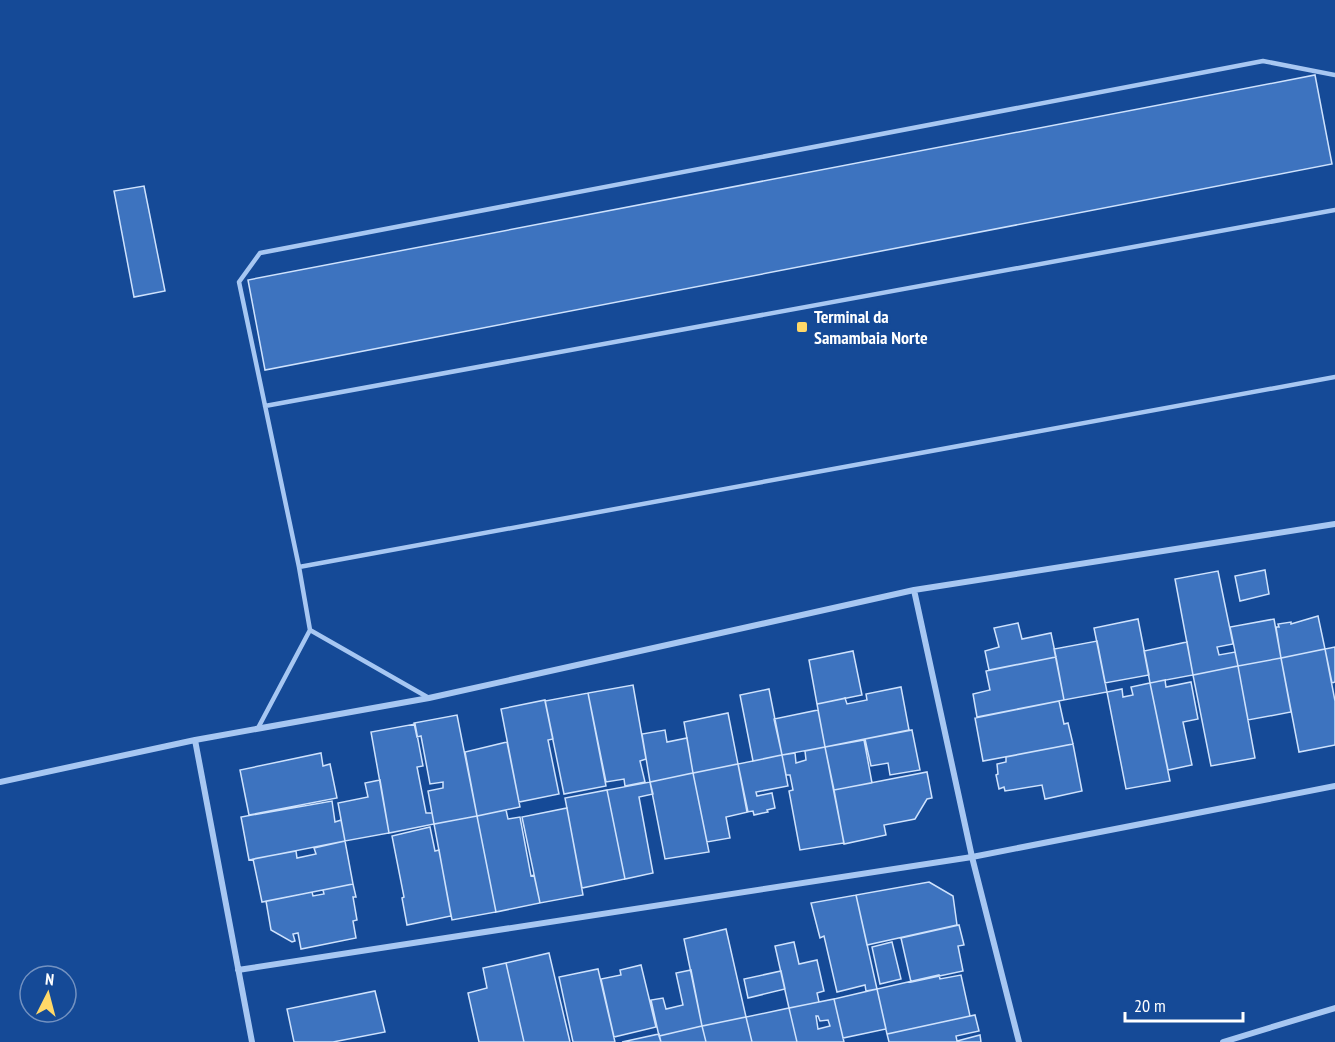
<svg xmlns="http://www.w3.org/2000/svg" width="1335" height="1042" viewBox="0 0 1335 1042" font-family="'PT Sans Narrow',sans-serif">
<rect width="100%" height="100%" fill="#154a97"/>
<path fill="#3d73bf" stroke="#cee2fd" stroke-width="1.5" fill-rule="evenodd" d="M1315,75L1332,164L265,370L248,280Z
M144,186L165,291L134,297L114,191Z
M1265,570L1269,594L1240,601L1235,576Z
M1218,571L1233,644L1217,647L1219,655L1235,652L1238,666L1193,675L1175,579Z
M1318,616L1325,649L1281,658L1276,627H1279L1278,624L1291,622V624Z
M1138,619L1149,675L1105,683L1094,628Z
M1274,619L1281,658L1238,666L1230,627Z
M1018,623L1022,639L1051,633L1056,657L989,670L985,651L999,647L994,628Z
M1097,641L1107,692L1064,700L1054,649Z
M1187,642L1193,675L1150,683L1144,651Z
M1335,647V682L1332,683L1325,649Z
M1325,649L1335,701V745L1299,752L1281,658Z
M853,651L862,695L817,704L809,660Z
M1056,657L1064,700L977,717L973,694L990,690L986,671Z
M1281,658L1291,712L1248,720L1238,666Z
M1238,666L1255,758L1211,766L1193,675Z
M1165,680L1166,687L1191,682L1198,719L1183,722L1192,765L1168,770L1150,683Z
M1150,683L1170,781L1126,789L1107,692L1122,689L1123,697L1133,695L1131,687Z
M633,685L646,759L640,761L645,782L625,786L624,779L606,782L588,693Z
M901,687L909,730L825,747L817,704L845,698L847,704L867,700L866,694Z
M769,689L782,755L753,761L740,695Z
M588,693L606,786L564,794L545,701Z
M545,700L553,739L548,740L559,794L519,802L501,709Z
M1059,701L1064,724L1068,723L1073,744L983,761L975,718Z
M818,710L825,747L782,755L774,719Z
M728,713L738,764L693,773L684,722Z
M457,715L477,816L434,824L428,791L443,788V782L430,784L421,736L417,737L414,723Z
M415,724L423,766L417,767L426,813H432L434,824L389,833L371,732Z
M665,730L667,742L687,738L693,773L650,782L642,734Z
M912,730L920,770L890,775L888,763L871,766L865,739Z
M864,740L872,783L834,790L825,747Z
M507,742L520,807L477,816L465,752Z
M1073,744L1082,791L1045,799L1042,785L1005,791L1004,787L999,789L996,775L998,774L997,764L1006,762V757Z
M825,747L844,843L800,850L789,791L793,790L790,775H786L782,755L795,753L796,763L806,760L805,751Z
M321,753L323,766L330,764L337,798L249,815L240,770Z
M782,755L788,786L756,792L757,796L772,793L775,808L767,810L768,812L754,815L753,811L747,812L738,764Z
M738,764L748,812L726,817L730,838L707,842L693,773Z
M927,772L932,798L927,799L915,819L884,825L886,835L844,844L834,790Z
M693,773L709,852L665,859L650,782Z
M380,780L389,833L345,841L338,803L368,797L365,783Z
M650,782L653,794L639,797L653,873L625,879L607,790Z
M607,790L625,879L582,888L565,798Z
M332,801L335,822L341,820L345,841L249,860L241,817Z
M567,808L583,895L540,903L522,817Z
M506,810L508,819L520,817L531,876L534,875L540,903L496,912L477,816Z
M477,816L496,912L452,920L434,824Z
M430,827L435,851L439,850L451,916L407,925L402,898L404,897L392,836Z
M345,841L353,884L262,902L253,859L296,851L297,858L316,854L314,848Z
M929,882L953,896L957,925L867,945L856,895Z
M353,884L356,897H353L357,920L353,921L356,938L301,949L298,933L293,934L295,941L292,942L271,930L266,901L312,892L313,896L324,894L323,890Z
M856,895L877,989L866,991L865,985L837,992L824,936L820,938L811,903Z
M959,925L964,945L958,946L963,971L911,982L901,938Z
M726,929L746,1017L702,1026L684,939Z
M794,942L799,964L817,960L824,991L817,993L819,1002L789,1008L775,946Z
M892,942L901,979L880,984L872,947Z
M549,953L570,1042H524L506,963Z
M506,963L524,1042H479L468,993L487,988L483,968Z
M641,965L656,1027L614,1037L601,979L621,975L620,970Z
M598,969L615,1042H573L559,977Z
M691,970L702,1026L659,1036L651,1000L663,998L666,1009L683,1005L676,973Z
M781,971L785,989L748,998L744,979Z
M939,975L940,979L961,975L970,1016L887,1034L877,989Z
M877,989L886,1029L843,1038L834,999Z
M375,991L385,1032L333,1042H294L287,1009Z
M834,999L844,1042H797L789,1008ZM816,1016H818L820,1021L828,1020L830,1026L818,1029Z
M789,1008L797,1042H752L746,1017Z
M975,1015L979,1031L956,1036L957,1041L980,1035L981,1042H889L887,1034Z
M746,1017L752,1042H706L702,1026Z
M702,1026L706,1042H661L659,1036Z
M659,1034L661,1042H622Z"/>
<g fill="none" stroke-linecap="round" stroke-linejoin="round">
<path stroke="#a7c7f2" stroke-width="4.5" d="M265,406L1335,210
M299,567L1335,377
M310,630L429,698
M258,728L310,630L299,567L239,282L260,253L1263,61L1335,75"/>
<path stroke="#a7c7f2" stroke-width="6" d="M914,590L972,857L1019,1042
M195,740L252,1042
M0,782L195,740L429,698L914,590L1335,524
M238,970L972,857L1335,786
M1223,1042L1335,1008"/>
</g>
<rect fill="#ffd868" stroke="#154a97" stroke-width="2" x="796" y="321" width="12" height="12" rx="3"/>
<g text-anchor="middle" stroke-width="4.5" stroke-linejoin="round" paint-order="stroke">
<g font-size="18" font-weight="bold" fill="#fff" stroke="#154a97" text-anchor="start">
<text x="814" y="323">Terminal da<tspan x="814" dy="21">Samambaia Norte</tspan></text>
</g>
</g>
<g transform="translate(48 994) rotate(6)"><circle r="28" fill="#154a97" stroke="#7392c1" stroke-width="1.5"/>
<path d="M0-4.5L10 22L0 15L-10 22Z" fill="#ffd868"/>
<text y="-9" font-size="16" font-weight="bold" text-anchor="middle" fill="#ffffff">N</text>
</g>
<path d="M1125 1012v9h118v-9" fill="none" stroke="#ffffff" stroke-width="3"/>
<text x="1134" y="1012" font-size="18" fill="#ffffff" stroke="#154a97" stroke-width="4.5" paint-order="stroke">20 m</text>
</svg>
